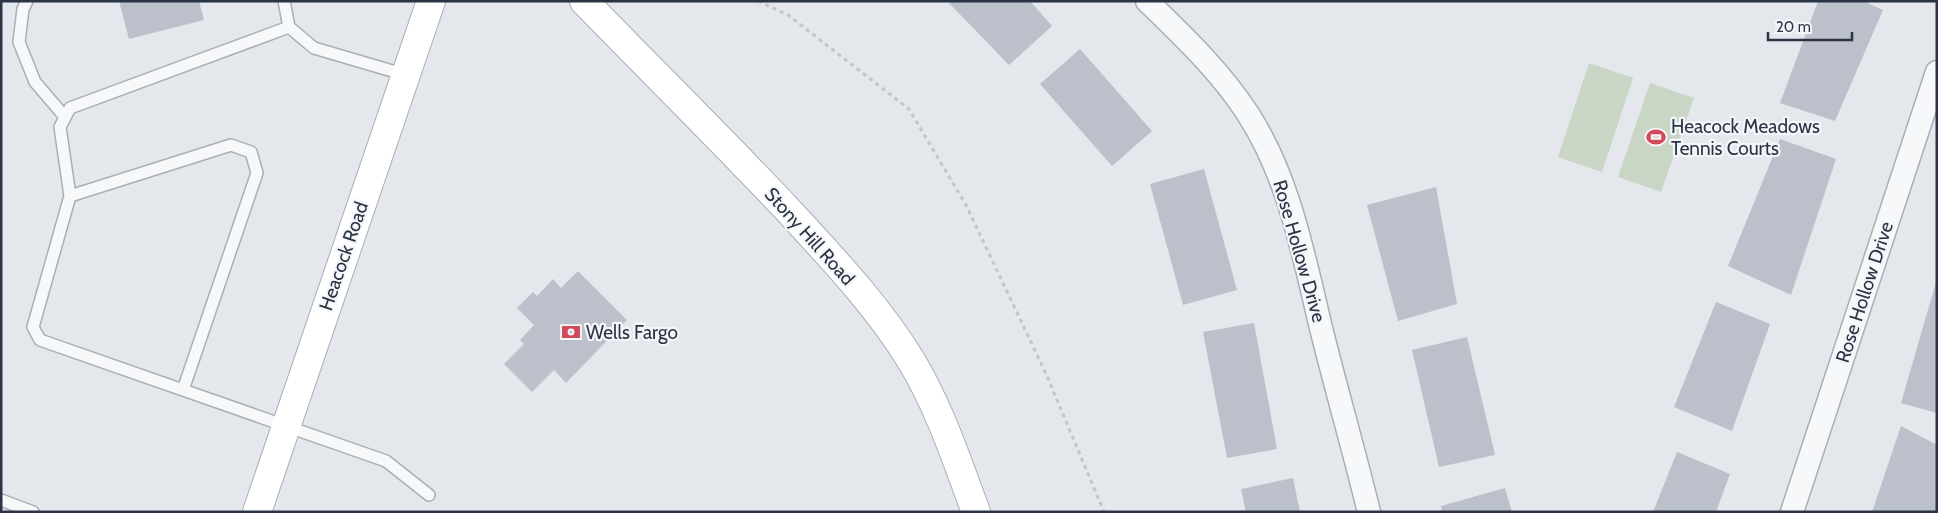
<svg xmlns="http://www.w3.org/2000/svg" width="1938" height="513" viewBox="0 0 1938 513" font-family="Cabin,sans-serif">
<rect width="100%" height="100%" fill="#e4e7ec"/>
<path fill="#c9d6c5" d="M1589,63L1633,78L1602,172L1558,157Z
M1650,83L1694,98L1661,192L1618,177Z"/>
<path fill="#bbc0ca" d="M119,1H199L204,20L129,39Z
M947,1H1030L1052,26L1009,65Z
M1818,1H1863L1883,10L1835,121L1780,103Z
M1080,49L1152,131L1112,166L1040,84Z
M1780,139L1836,159L1791,295L1728,266Z
M1204,169L1237,290L1183,305L1150,184Z
M1436,187L1457,304L1398,321L1367,205Z
M578,271L627,320L566,383L554,370L532,392L504,364L524,344L520,340L534,325L517,308L533,292L537,296L553,279L561,288Z
M1936,282H1937V413L1901,403Z
M1716,302L1770,324L1732,431L1674,407Z
M1254,323L1277,449L1227,458L1203,332Z
M1467,337L1495,455L1439,467L1412,350Z
M1901,426L1937,445L1936,512H1872Z
M1677,452L1730,474L1716,512H1653Z
M1293,478L1300,512H1246L1241,489Z
M1505,488L1512,512H1442L1441,506Z"/>
<g fill="none" stroke-linecap="round" stroke-linejoin="round">
<g stroke="#a9aeb7" stroke-width="14">
<path id="lane" d="M27,1L23,9L19,42L35,82L65,117
M284,1L289,27L314,48L406,75
M289,27L70,108L60,127L70,196L33,327L40,340L386,461L429,495
M70,196L231,145L251,152L257,173L183,390
M1,500L33,512"/>
</g>
<g stroke="#a9aeb7" stroke-width="25">
<path id="street" d="M1147,1C1183,36 1221,72 1248,114C1290,179 1304,258 1322,332C1337,392 1354,451 1369,512
M1792,512L1937,72"/>
</g>
<g stroke="#a9aeb7" stroke-width="30">
<path id="secondary" d="M584,1C652,71 721,139 788,210C832,258 878,306 912,362C940,409 957,461 976,512
M257,512L431,1"/>
</g>
<path stroke="#c2c5cb" stroke-width="3" stroke-dasharray="4 4" stroke-linecap="butt" d="M758,1L788,15L909,109L966,205L1047,376L1104,512"/>
<use href="#lane" stroke="#f7f8fa" stroke-width="11"/>
<use href="#street" stroke="#f7f8fa" stroke-width="22"/>
<use href="#secondary" stroke="#fff" stroke-width="28"/>
</g>
<defs>
<g id="stadium-bare" transform="scale(1.5)"><path d="M0-5a6.5 5 0 1 0 0 10a6.5 5 0 1 0 0-10ZM-3.5-1.8h7v3.6h-7Z" fill="#d1495b" stroke="#f4f6f9" stroke-width="2.5" paint-order="stroke"/></g>
<g id="bank-bare" transform="scale(1.5)"><path d="M-6-4H6V4H-6ZM0-2.3a2.3 2.3 0 1 0 0 4.6a2.3 2.3 0 1 0 0-4.6Z" fill="#d1495b" stroke="#f4f6f9" stroke-width="2.5" paint-order="stroke"/></g>
</defs>
<g fill-rule="evenodd">
<use href="#stadium-bare" x="1656" y="137"/>
<use href="#bank-bare" x="571" y="332"/>
</g>
<g text-anchor="middle" stroke-width="4.5" stroke-linejoin="round" paint-order="stroke">
<g font-size="19" fill="#2b3445" stroke="#f4f6f9" text-anchor="start">
<text x="1671" y="133">Heacock Meadows<tspan x="1671" dy="22">Tennis Courts</tspan></text>
<text x="586" y="339">Wells Fargo</text>
</g>
<g font-size="19" fill="#2b3445" stroke="#f4f6f9">
<text transform="translate(810 236) rotate(48)" y="7">Stony Hill Road</text>
<text transform="translate(1300 251) rotate(74)" y="7">Rose Hollow Drive</text>
<text transform="translate(343 256) rotate(-71)" y="7">Heacock Road</text>
<text transform="translate(1864 292) rotate(-72)" y="7">Rose Hollow Drive</text>
</g>
</g>
<rect width="1938" height="513" fill="none" stroke="#2b3445" stroke-width="5"/>
<path d="M1768 32v8h84v-8" fill="none" stroke="#2b3445" stroke-width="2.5"/>
<text x="1776" y="32" font-size="15" fill="#2b3445" stroke="#f4f6f9" stroke-width="4" paint-order="stroke">20 m</text>
</svg>
